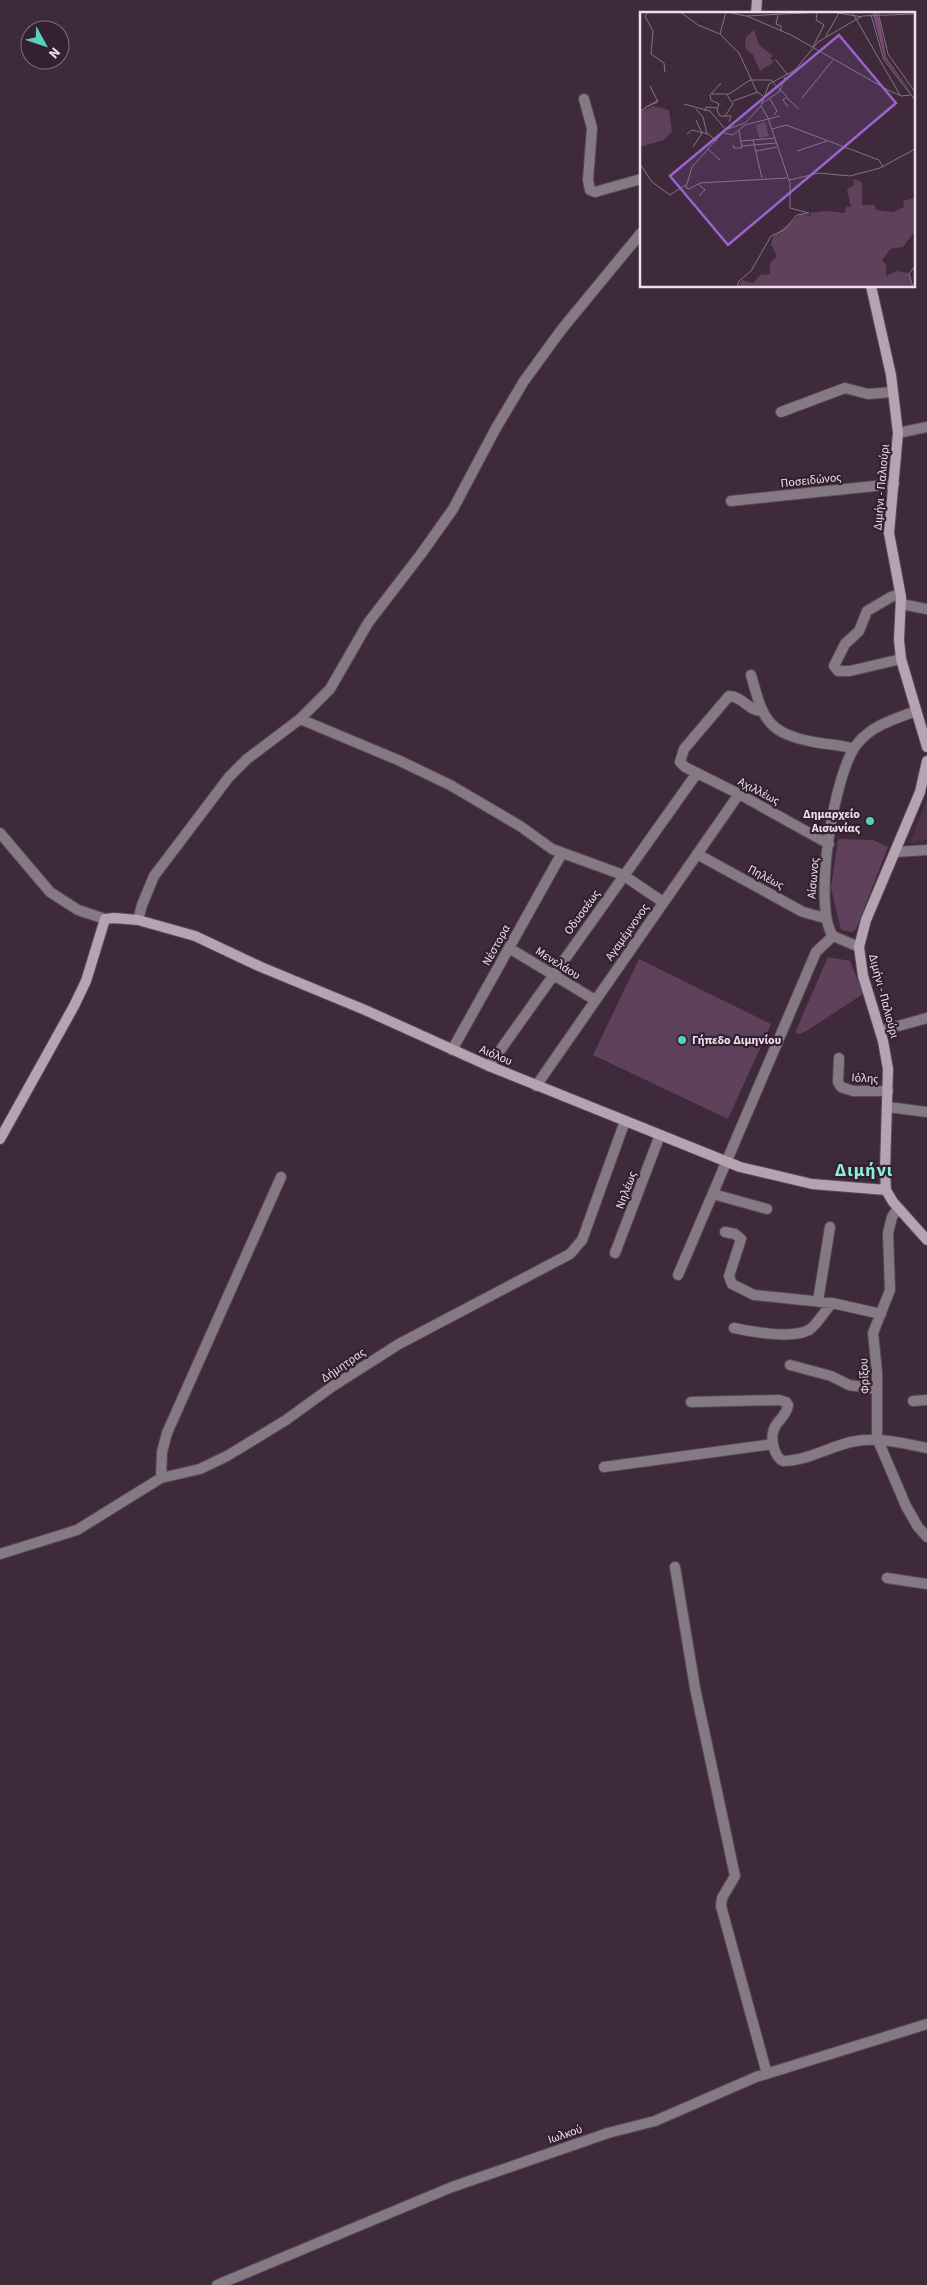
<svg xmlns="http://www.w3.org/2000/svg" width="927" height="2285" viewBox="0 0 927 2285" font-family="'Source Sans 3',sans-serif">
<rect width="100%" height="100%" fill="#3e2a3b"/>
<path fill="#4c3348" d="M927,799V840L910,843Z"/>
<path fill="#5f415b" d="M838,839L873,840L888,847L856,929L852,932L841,930L831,888Z
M828,957L850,961L863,994L808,1030L800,1034L795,1033Z
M639,959L771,1024L728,1119L593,1055Z"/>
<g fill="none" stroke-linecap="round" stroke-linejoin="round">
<g stroke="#5a4757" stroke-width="12">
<path id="street" d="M584,99L592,128L588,180L590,190L595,192L641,179
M781,412L845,388L868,394L893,392
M898,433L927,427
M731,501L894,484
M900,594L891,597L867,611L859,631L845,644L834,666L838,671H850L901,659
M901,604L927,609
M751,675C763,718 766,733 814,742C828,745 840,744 853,749
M761,711C749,711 742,696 729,696L684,749L680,762L685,767L739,794L829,844
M300,719L398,760L450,785L520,826L552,849L623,875L663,902
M0,833L50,892L78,910L105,919
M895,852L927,850
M697,854L803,912L825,918
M138,920L142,905L154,876L229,777L247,759L300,719L330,689L368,623L421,554L453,509L496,428L524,381L562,329L641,233
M859,947L833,936C812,907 834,772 857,744C872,725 895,719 916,711
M509,948L595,1000
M880,1031L927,1018
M452,1050L562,853
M839,1058L838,1082L841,1087L853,1091H888
M489,1066L697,773
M536,1086L739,794
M888,1107L927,1112
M713,1194L767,1209
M898,1208L892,1217L888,1233L890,1290L873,1333L877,1372V1438L906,1506L918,1527L927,1537
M725,1232L735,1234L741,1239L729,1276L732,1284L754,1295L832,1303L881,1314
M615,1253L660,1135
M678,1275L816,952L833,936
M818,1301L830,1227
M734,1328C752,1332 792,1339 809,1330C818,1324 825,1310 832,1303
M790,1365L831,1376L849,1385L877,1389
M913,1401L927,1400
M691,1402L779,1400L786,1402L788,1405C787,1416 777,1420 774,1429C770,1438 774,1457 783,1461C806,1461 829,1447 851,1442C877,1436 901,1443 927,1448
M604,1467L773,1444
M161,1478L162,1452L167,1433L281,1177
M0,1554L77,1530L161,1478L200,1469L227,1456L286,1420L333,1386L399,1344L570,1254L582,1240L585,1232L625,1121
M675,1567L695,1688L735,1876L722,1898L721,1906L767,2074
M887,1578L927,1584
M217,2285L452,2187L608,2133L655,2121L756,2077L927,2024"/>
</g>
<g stroke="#5a4757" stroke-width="12">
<path id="secondary" d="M756,14L757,0
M871,286L891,375L898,433L889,533L901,597L899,640L901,659L927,747
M927,761L920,792L866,920L859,947L863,976L883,1041L888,1069L885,1170L886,1190L893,1202L927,1240
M0,1139L74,1006L86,981L105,919L114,918L138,920L195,936L261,967L365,1010L489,1066L740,1167L812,1184L886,1190"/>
</g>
<use href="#street" stroke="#857a83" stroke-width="10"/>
<use href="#secondary" stroke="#b4a3b1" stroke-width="10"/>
</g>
<g fill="#5bcebc" stroke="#342031" stroke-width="2">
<circle cx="870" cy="821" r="5"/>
<circle cx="682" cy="1040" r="5"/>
</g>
<g text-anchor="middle" stroke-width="4.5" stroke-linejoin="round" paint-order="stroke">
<g font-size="12" fill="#ede0eb" stroke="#342031">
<text transform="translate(811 480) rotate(-6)" y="4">Ποσειδώνος</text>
<text transform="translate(881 487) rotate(-85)" y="4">Διμήνι - Παλιούρι</text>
<text transform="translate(759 791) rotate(28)" y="4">Αχιλλέως</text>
<text transform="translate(766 877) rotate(28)" y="4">Πηλέως</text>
<text transform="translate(813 878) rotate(-85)" y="4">Αίσωνος</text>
<text transform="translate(582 912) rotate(-54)" y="4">Οδυσσέως</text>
<text transform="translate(627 932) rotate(-55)" y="4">Αγαμέμνονος</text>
<text transform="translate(496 945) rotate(-61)" y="4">Νέστορα</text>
<text transform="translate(558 963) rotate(32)" y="4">Μενελάου</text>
<text transform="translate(884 996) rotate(75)" y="4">Διμήνι - Παλιούρι</text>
<text transform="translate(496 1055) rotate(23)" y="4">Αιόλου</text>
<text transform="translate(865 1078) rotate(3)" y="4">Ιόλης</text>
<text transform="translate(626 1190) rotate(-69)" y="4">Νηλέως</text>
<text transform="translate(343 1365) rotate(-34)" y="4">Δήμητρας</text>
<text transform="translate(864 1376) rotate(-93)" y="4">Φρίξου</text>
<text transform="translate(565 2134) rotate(-19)" y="4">Ιωλκού</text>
</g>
<g font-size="12" font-weight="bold" fill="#ede0eb" stroke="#342031" text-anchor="end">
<text x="860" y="818">Δημαρχείο<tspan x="860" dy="14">Αισωνίας</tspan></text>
<text x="692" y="1044" text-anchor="start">Γήπεδο Διμηνίου</text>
</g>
<g font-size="18" font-weight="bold" letter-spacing="1" fill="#89f0de" stroke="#342031">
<text x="864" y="1176">Διμήνι</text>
</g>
</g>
<g transform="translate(640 12)">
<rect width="275" height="275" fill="#3e2a3b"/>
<path d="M114,18L119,33L133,44L130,46L134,50L120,59L113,43L105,36L106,25ZM14,94L29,98L32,119L24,128L0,135V99ZM125,110L129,124L119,126L116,113ZM213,167L222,170V193H235L236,198L253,200L264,195L263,189L275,186V219L263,235L250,237L242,249L246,252V264L256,259L269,261L273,275H98L102,268L113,271L120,263L130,262V251L137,244L131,232L133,224L161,202L171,204L170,201L185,199L205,201L206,195H211L207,177L214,173Z" fill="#5f415b"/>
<path d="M232,0H236L240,10L246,45L275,86L245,47Z" fill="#7d4b77"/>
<path fill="none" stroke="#847381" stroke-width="1" d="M8,0L5,4L13,19L11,42L24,51L25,60M40,0L58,13L80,22M86,0L80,22L99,41L117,80L123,84M87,0L106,4L181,0M193,0L222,5M212,0L260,83M238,0L248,42L275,80M138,3L136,12L141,14V19M231,3L244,48L275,88M107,4L151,23L248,78L261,84L270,83M186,24L199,1M173,35L184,13L176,8L177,1M135,47L148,63M81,71L70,83L71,88L79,92L77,98L80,104H91L89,110M72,82H89L110,68H131L147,85L143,88L148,95M147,86L159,97M162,86L193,48M130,87L137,99L134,103M93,89L118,80M44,92L70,99L86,118M121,92L140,79L145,65M6,95L18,90L10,74M56,97L63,105L67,122M0,99L18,88M65,99L66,95L77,96M85,104L93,92L87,83M105,113L140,104M132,117L146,113L239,148L243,155M84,121L93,123L105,113M47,122L52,118L68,122L77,129M113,128L122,166M101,129L135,126M93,133L94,136H102L99,119M102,134L136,131M53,135L62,121L56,108M68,137L80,148M116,139L137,135M157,139L187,129M0,152L12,170L30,183L47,172L52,155L85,118L105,111L121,94L129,72L155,58L178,30L222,4L275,2M149,168L179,161L210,164L240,156L275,137M58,172L65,178L59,184M47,173L46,176L49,177L60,171L147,166M97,275L99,269L111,259L131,224L144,218L157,203L169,201L150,196V171L128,106L121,94M273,275L269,262L275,254"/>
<path fill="#9d62cc" fill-opacity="0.15" stroke="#9d62cc" stroke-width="2.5" d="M199,23L256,91L88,233L30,164Z"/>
<rect width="275" height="275" fill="none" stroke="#ede0eb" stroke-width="2.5"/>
</g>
<g transform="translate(45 45) rotate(130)"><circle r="24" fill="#342031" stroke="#7e6d7b"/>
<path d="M0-4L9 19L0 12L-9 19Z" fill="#5bcebc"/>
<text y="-8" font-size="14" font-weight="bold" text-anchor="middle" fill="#ede0eb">N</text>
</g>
</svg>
